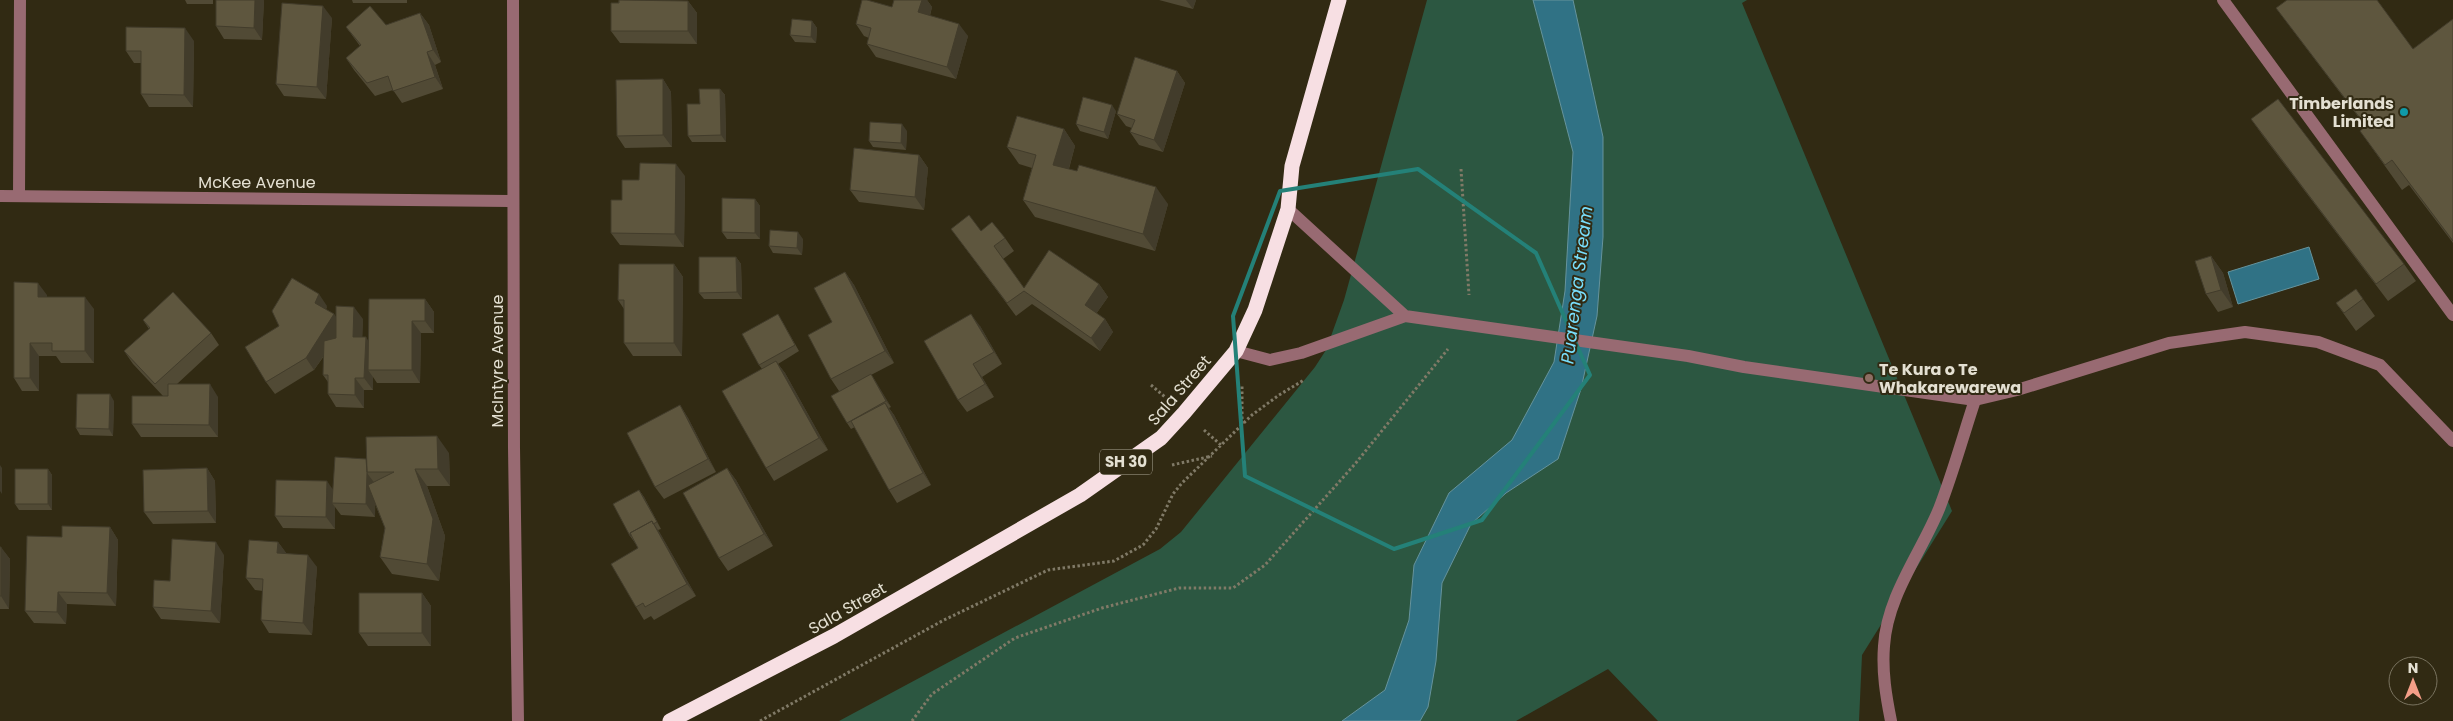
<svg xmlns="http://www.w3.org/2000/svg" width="2453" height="721" viewBox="0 0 2453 721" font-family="Poppins,sans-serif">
<rect width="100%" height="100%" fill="#312a13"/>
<path fill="#2c5741" d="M1427,0H1747L1742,3L1952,511L1862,655L1859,721H1658L1608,669L1516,721H839L1160,549L1181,532L1315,367L1326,350L1344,300Z"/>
<path fill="#307285" stroke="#66939c" d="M1533,0H1573L1603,137V237L1597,316L1581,389L1558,459L1506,493L1471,524L1442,583L1436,661L1428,707L1420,721H1342L1385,690L1409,620L1414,565L1449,493L1512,440L1554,362L1565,291L1573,152Z
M2309,247L2319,279L2238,304L2228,272Z"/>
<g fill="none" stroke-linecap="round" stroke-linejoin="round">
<path stroke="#807a67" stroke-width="3" stroke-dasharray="2.5 2.5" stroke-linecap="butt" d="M1461,169L1469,295
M1151,385L1165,397
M1242,424V386
M1204,430L1222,446
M1172,465L1212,456
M760,721L944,620L1048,570L1114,561L1143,545L1156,529L1173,494L1182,483L1252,415L1279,395L1304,380
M912,721L932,694L1015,638L1102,608L1179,588H1233L1265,565L1355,464L1448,349"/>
<path stroke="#986a72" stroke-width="12" d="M513,0L514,448L518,721
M2223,0L2453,315
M0,196L513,201
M19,196L20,0
M1288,209L1405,316
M1236,351L1270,360L1301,353L1405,316L1688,356L1744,367L1975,400L2017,390L2169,343L2245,332L2318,342L2380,365L2453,441
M1891,721C1886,696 1882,672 1884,646C1887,596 1921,553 1939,509C1953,473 1963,436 1975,400"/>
<path stroke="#f7dfe3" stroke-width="15" d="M670,721L834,636L1080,495L1161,438L1184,413L1236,351L1255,310L1288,209L1292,166L1339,0"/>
</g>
<path fill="#514a35" d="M185,0H213V4H187Z
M216,0H264L262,40L224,39L216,26Z
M352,0H407V3H353Z
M619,0L688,1L697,13V44L620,43L611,31Z
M894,0H927L932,7L930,16L968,36L956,79L876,57L867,44L869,38L864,36L856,24L892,7Z
M1159,0H1196L1193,9Z
M2276,8L2413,49L2453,19V243L2409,185L2402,190L2360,131L2366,127L2294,32Z
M420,13L429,25L441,62L435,65L443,89L402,103L393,90L375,96L354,70L346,58L360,46L346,27L386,25Z
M332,18L326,99L284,96L276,84Z
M812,21L817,28L816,43L795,42L790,35Z
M194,41L193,107H149L141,94V63H134L126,51Z
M1177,71L1185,83L1163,152L1139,145L1130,132L1132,128L1126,126L1117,114Z
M663,79L671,92L672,147L625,148L617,136Z
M720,89L725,95L726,142H692L688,136L700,104Z
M1116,111L1108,139L1080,131L1076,124Z
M2251,119L2404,264L2416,281L2388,301L2263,136Z
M1064,129L1075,146L1069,169L1168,204L1155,251L1035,217L1023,200L1032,168L1019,164L1007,147Z
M907,131L906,150L873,147L869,141Z
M919,155L928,168L924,210L859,202L850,190Z
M685,176L684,247L620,245L611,233L622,200L639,180Z
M755,199L760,206V239H727L722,232Z
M951,229L981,231L1005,238L1014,251L1003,259L1024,288L1099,284L1108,297L1096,314L1105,319L1113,332L1100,351L1032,304L1016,316Z
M803,239L802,255L773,253L769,246Z
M2211,256L2223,273L2233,307L2218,312L2206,294Z
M736,257L741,264L742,299H704L699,293Z
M674,264L683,277L682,356H633L624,343V309L618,300Z
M845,272L854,285L894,363L871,375L891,407L889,408L894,415L931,485L897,503L889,490L855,427L851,429L847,423L839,391L831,379L832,322Z
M2356,289L2375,316L2356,331L2336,303Z
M47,295V297L94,309V363H61L56,356H39V391H22L14,378Z
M425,299L434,312V333H421L420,383H377L373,377V390H364V408L336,407L328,394V382L323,375L324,356L314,370L275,394L266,382L327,306L326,310L334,314L336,318L363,319L362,337L369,342Z
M143,320L211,333L219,345L177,384L218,397V437H141L132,424L163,396L133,364L124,351L149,329Z
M782,321L799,351L778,364L785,373L828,450L774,481L766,468L762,369L759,365Z
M980,326L1002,364L982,377L994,397L967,412L958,400Z
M114,401L113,436L80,435L76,428Z
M680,405L688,418L716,472L664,499L655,487Z
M449,453L450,486H427L445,536L439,581L392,574L380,557L385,528L375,504V517L341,515L335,507V529L283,528L275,516L333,490L366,459Z
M207,468L215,481L216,523L153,524L144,512Z
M727,468L736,480L773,546L728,571L719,558Z
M48,469L52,475V510H19L15,504Z
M639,490L644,497L661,529L658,530L696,596L654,620L651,616L644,620L636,607L638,548L635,542V543L630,536Z
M110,527L118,540L116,606L67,604L66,624L34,623L25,611L62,537Z
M278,542L286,553L317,567L312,635L269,633L261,620L263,591L255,590L246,578Z
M0,547L10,559L9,609H0Z
M224,555L220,623L161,619L153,607L170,581Z
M422,593L431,606V646H368L359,633Z"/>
<path fill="#423c2b" d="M255,0H264L262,40L254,28Z
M922,0H927L932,7L927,25L918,12Z
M1186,0H1196L1193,9Z
M688,1L697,13V44L688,31Z
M323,6L332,18L326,99L317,87Z
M420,13L429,25L441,62L433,50Z
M812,21L817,28L816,43L811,37Z
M959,24L968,36L956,79L947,67Z
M185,28L194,41L193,107L184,95Z
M427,52L435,65L443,89L435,77Z
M1177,71L1185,83L1163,152L1154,140Z
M663,79L671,92L672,147L663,135Z
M720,89L725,95L726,142L721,135Z
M1112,105L1116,111L1108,139L1104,132Z
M902,124L907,131L906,150L901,143Z
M1064,129L1075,146L1065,182L1053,165Z
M919,155L928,168L924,210L915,197Z
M676,164L685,176L684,247L675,234Z
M1156,187L1168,204L1155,251L1143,234Z
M755,199L760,206V239L755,233Z
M798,232L803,239L802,255L797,248Z
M2211,256L2223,273L2233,307L2221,290Z
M736,257L741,264L742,299L737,292Z
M674,264L683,277L682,356L674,343Z
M845,272L854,285L894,363L885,351Z
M38,283L47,295V309L38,297Z
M1099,284L1108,297L1093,318L1085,305Z
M319,294L327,306L323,315L315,303Z
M85,297L94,309V363L85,351Z
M425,299L434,312V333L425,321Z
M354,307L363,319L362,350L353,337Z
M334,314L343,327L314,370L306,358Z
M971,314L980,326L1002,364L994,352Z
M1105,319L1113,332L1100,351L1091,338Z
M412,321L421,333L420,383L412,370Z
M366,337L374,350L368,370L373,377V390L364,378Z
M30,343L39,356V391L30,378Z
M776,361L785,373L828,450L819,438Z
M973,364L982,377L994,397L985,384Z
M871,374L875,380L891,407L886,401Z
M355,378L364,390V408L355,395Z
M210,384L218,397V437L209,425Z
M110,394L114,401L113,436L109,429Z
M885,403L894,415L931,485L923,473Z
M680,405L688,418L716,472L708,459Z
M437,436L449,453L450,486L438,469Z
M0,465L2,468V494L0,491Z
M207,468L215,481L216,523L208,511Z
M727,468L736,480L773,546L764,534Z
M48,469L52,475V510L48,504Z
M415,469L427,486L445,536L439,581L427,564Z
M367,473L376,485L375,517L366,504Z
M327,481L336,494L332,503L335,507V529L326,517Z
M639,490L644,497L661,529L657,522Z
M652,521L660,533L696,596L687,584Z
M110,527L118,540L116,606L107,593Z
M216,542L224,555L220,623L211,611Z
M278,542L287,554L277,553Z
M1,547L10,559L9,609L1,596Z
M308,555L317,567L312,635L303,623Z
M58,592L67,604L66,624L57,612Z
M422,593L431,606V646L422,633Z"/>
<path fill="#5e563e" stroke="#423c2b" d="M216,0H255L254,28L216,26Z
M619,0L688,1V31H611V3H619Z
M862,0H867L892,7L894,0H922L918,12L959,24L947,67L867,44L871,28L856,24Z
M2287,0H2377L2413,49L2453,19V241L2392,160L2385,165L2360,131L2366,126L2276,8Z
M282,3L323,6L317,87L276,84Z
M370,6L386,25L420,13L433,50L427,52L435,77L393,91L388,76L367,83L346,58L361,45L346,27Z
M792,19L812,21L811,37L790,35Z
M126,27L185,28L184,95L141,94V51H126Z
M1135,57L1177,71L1154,140L1130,132L1135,120L1117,114Z
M663,79V135L617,136L616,80Z
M699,89H720L721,135L688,136L687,104H700Z
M1083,97L1112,105L1104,132L1076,124Z
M2278,99L2404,264L2376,284L2251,119Z
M1017,116L1064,129L1053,165L1077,171L1079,165L1156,187L1143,234L1023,200L1036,155L1007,147Z
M870,122L902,124L901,143L869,141Z
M854,148L919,155L915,197L850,190Z
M640,163L676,164L675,234L611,233V200H622V180H639Z
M722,198L755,199V233L722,232Z
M969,215L981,231L992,222L1005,238L994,246L1024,288L1049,250L1099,284L1085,305L1105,319L1091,338L1024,291L1007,303L951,229Z
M770,230L798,232L797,248L769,246Z
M2211,256L2221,290L2206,294L2195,261Z
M699,257H736L737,292L699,293Z
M619,264H674V343H624V300H618Z
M845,272L885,351L831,379L808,335L832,322L814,288Z
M292,278L319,294L315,303L334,314L306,358L266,382L245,347L279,326L272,311Z
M14,282L38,283V297H85V351H52V343H30V378H14Z
M2356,289L2363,299L2344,313L2336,303Z
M173,292L211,333L155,384L124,351L150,328L143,320Z
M369,299H425V321H412V370H368Z
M336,306L354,307L353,337H366L364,378H355V395L328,394V375H323L324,341L336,338Z
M778,314L795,345L759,365L742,334Z
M971,314L994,352L973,364L985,384L958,400L924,341Z
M776,361L819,438L766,468L722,391Z
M871,374L886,401L847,423L831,396Z
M168,384H210L209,425L132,424V396H168Z
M77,394H110L109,429L76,428Z
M885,403L923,473L889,490L851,421Z
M680,405L708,459L655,487L627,433Z
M437,436L438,469H415L433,519L427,564L380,557L385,528L368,485L394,472H367L366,437Z
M335,457L366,459L367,472L366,504L332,503Z
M207,468L208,511L144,512L143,470Z
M727,468L764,534L719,558L683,493Z
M15,469H48V504H15Z
M276,480L327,481L326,517L275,516Z
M639,490L657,522L653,524L652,521L630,533L631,535L630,536L613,504Z
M652,521L687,584L645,607L643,603L636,607L611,564L638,548L630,533Z
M62,526L110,527L107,593L58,592L57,612L25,611L27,536L62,537Z
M172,539L216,542L211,611L153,607L154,580L170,581Z
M249,540L278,542L277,553L308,555L303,623L261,620L263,579L246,578Z
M0,547H1V596H0Z
M359,593H422V633H359Z"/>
<path fill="none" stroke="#248178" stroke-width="4" stroke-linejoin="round" d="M1418,169L1536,253L1590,375L1482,520L1394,549L1245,476L1233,316L1280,191Z"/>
<circle fill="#0f9aa8" stroke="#312a13" stroke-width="2" cx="2404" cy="112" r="5"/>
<circle fill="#8d6e63" stroke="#312a13" stroke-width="2" cx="1869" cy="378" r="5"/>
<g text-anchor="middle" stroke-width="4" stroke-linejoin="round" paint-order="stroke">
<rect fill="#312a13" stroke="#aea999" stroke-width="1" x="1100" y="449.5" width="52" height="25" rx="4"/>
<g font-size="15" font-weight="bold" fill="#e4e0d2">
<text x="1126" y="467">SH 30</text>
</g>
<g font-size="16" font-weight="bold" fill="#e4e0d2" stroke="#312a13" text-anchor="end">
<text x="2394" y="109">Timberlands<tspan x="2394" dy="18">Limited</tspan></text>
<text x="1879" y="375" text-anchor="start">Te Kura o Te<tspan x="1879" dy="18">Whakarewarewa</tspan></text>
</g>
<g font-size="16" fill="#e4e0d2" stroke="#312a13">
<text x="257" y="188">McKee Avenue</text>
<text transform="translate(497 361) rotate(-90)" y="6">McIntyre Avenue</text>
<text transform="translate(1179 390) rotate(-49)" y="6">Sala Street</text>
<text transform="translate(847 608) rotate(-30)" y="6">Sala Street</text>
</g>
<g font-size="18" font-style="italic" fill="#79defb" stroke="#312a13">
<text transform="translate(1577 285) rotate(-83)" y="6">Puarenga Stream</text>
</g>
</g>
<g transform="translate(2413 681)"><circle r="24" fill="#312a13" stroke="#79735f"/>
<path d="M0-4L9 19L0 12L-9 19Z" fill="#f49e88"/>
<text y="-8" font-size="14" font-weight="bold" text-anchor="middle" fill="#e4e0d2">N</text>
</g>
</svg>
